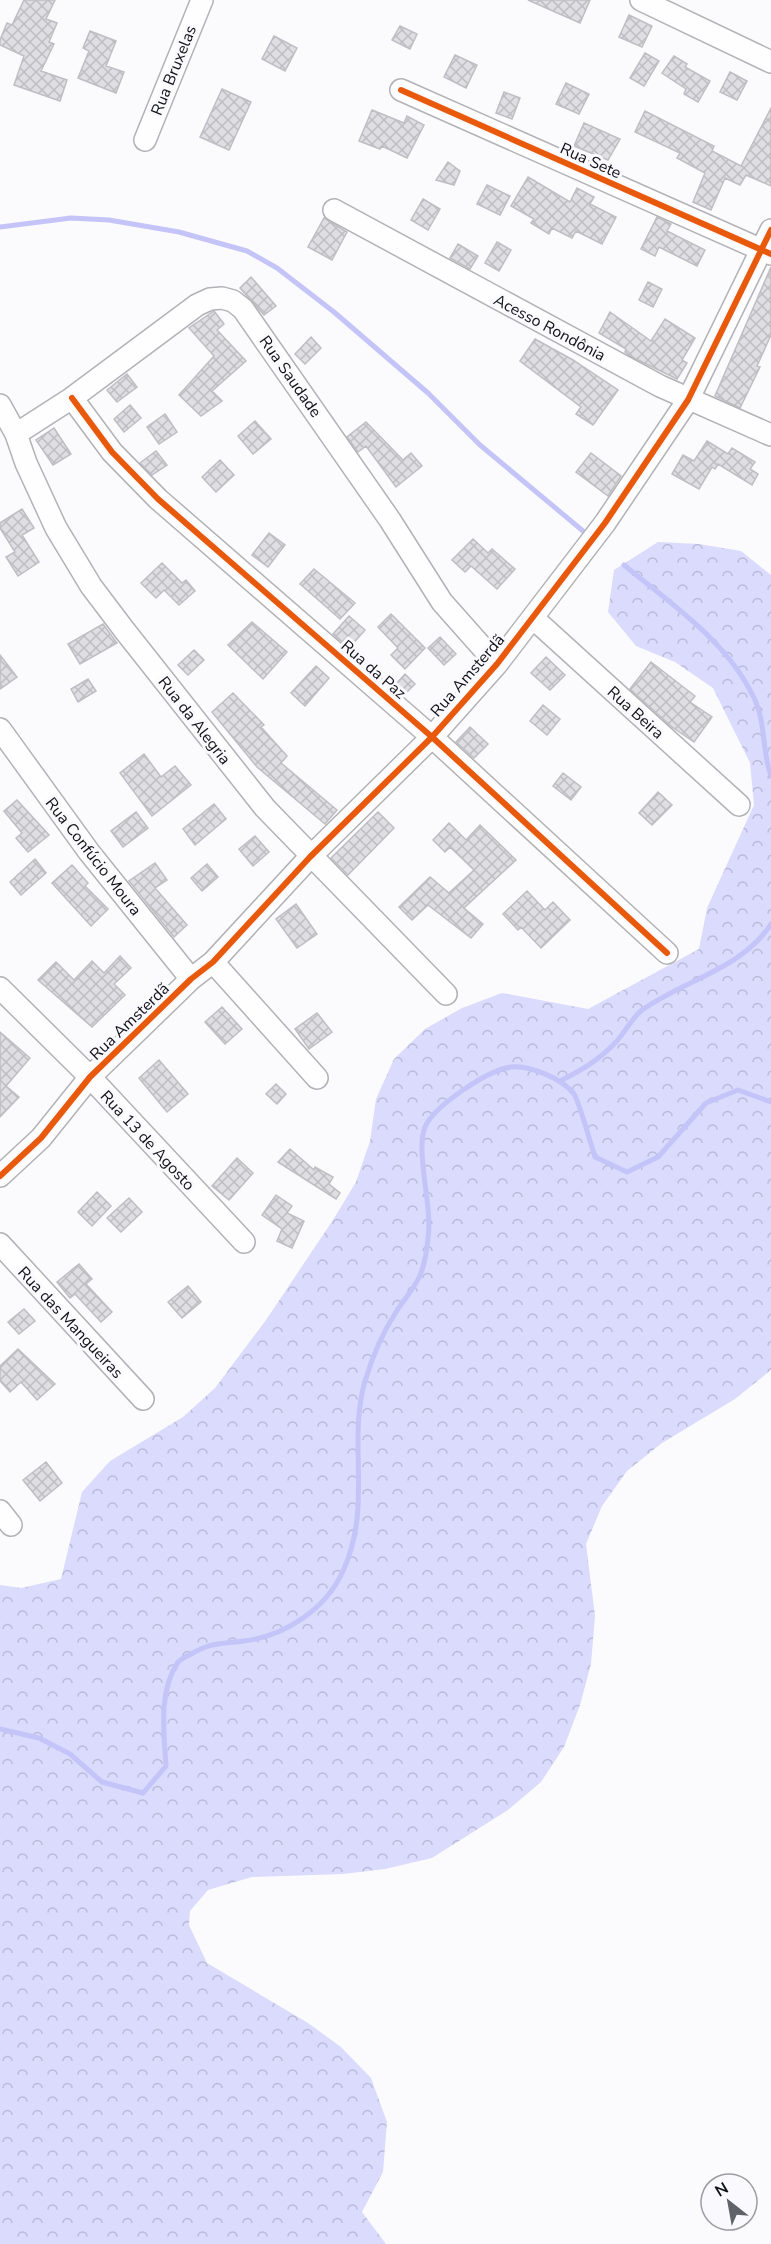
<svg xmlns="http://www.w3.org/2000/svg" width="771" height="2244" viewBox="0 0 771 2244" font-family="'Nunito Sans',sans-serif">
<defs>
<pattern id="forest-crowns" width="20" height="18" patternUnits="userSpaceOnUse" patternTransform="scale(1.5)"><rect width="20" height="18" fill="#dadbfd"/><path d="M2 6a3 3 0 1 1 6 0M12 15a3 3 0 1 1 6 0" fill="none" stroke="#babbd8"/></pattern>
<pattern id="building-cross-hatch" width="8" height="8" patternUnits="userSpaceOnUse" patternTransform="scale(1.5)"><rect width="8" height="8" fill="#dedee3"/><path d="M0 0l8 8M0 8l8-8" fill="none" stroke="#bdbdc2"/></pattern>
</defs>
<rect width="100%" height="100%" fill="#fbfbfd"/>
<path fill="url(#forest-crowns)" d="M658,542L699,544L741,551L771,575V1370L735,1399L662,1443L627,1471L602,1506L586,1544L595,1616L591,1664L580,1705L564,1747L541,1782L508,1810L432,1858L385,1869L343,1874L252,1877L208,1890L190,1911L189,1925L207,1963L308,2023L341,2047L371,2078L387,2122L383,2172L362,2212L386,2244H0V1585L21,1588L61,1579L82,1492L110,1461L183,1417L215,1388L266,1320L333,1220L356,1182L370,1141L376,1099L394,1059L425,1029L462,1008L502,993L588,1009L699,949L707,908L754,805L750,763L713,688L675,662L636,646L608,612L614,570Z"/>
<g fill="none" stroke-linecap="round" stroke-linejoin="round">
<path stroke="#c4c4f8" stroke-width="5" d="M0,227L71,218L109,220L179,232L247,251L277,268L334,312L428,393L480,445L589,536
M624,565C672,605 728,641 755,700C766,725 762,752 771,776
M560,1081C582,1070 599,1060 616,1042C625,1032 632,1018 642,1010C684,980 742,969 771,924
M0,1729L39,1738L70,1754L102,1782L143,1793L166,1766C164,1733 158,1692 178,1662C181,1659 187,1656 191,1654C212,1642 220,1644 244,1641C285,1636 326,1609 343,1571C373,1506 347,1444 365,1381C372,1358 383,1332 396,1312C404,1299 416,1287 421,1273C425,1262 427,1250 428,1238C433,1207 415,1152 425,1127C434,1106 488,1070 511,1067C530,1065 563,1079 574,1094C579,1101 591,1145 595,1157L627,1172L658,1157L706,1103L738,1090L771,1102"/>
</g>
<path fill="url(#building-cross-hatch)" stroke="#bebec3" stroke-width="1.5" d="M24,0H55L46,19L57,23L49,42L54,44L41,71L67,80L60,101L14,85L24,56L0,45V40L7,23L12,25Z
M528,0H590L580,23Z
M629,15L652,26L642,47L619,37Z
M400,26L417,34L410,49L392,40Z
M90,31L116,41L106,66L124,72L116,93L78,78L89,51L83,48Z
M274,36L297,48L285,71L262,59Z
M645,53L659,61L644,86L630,78Z
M455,55L477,65L466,88L444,77Z
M674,56L687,64L685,67L710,81L698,102L684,94L686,89L662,73Z
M730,72L747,81L737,100L720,92Z
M566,83L589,94L579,114L556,104Z
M222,89L251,102L229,150L200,137Z
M504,92L520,98L512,119L496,113Z
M771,108V186L746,175L740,185L725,178L711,210L693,202L705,173L677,158L680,153L635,132L645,111L714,146L712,151L741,166Z
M372,110L404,123L407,116L424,125L407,158L382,146L380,149L359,141Z
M584,123L620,139L608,160L574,146Z
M448,162L460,171L454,185L436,180Z
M528,177L570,202L577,188L594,197L590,204L616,217L602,244L576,231L572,238L552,228L549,234L531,223L534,219L511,206Z
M487,185L510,196L500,215L477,204Z
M423,199L440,209L428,230L411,220Z
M657,217L671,224L667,231L705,250L697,266L659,247L655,256L641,249Z
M324,218L347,232L332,260L308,247Z
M497,242L511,250L499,271L485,263Z
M458,244L478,256L470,269L450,258Z
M771,267V335L757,366L760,367L740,408L715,396Z
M251,277L276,306L264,315L240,288Z
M648,282L662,289L653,307L639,300Z
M214,311L224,324L217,330L246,361L212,391L222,401L201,416L179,395L214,356L189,328Z
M610,312L651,341L665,319L695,338L682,360L687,363L677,379L630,356L625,352L626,349L599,333Z
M311,337L321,348L305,364L295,354Z
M535,339L573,360L618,390L593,425L576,414L581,407L520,361Z
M127,374L137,387L117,402L107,390Z
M130,405L141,418L124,432L114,419Z
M165,414L177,432L159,444L147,427Z
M255,421L271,439L253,454L238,436Z
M366,422L403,460L411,453L422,466L396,487L366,446L358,452L347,437Z
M54,428L71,454L53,465L36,440Z
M707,441L728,454L732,448L755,462L750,469L758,474L752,485L718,464L715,469L712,467L699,489L672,474L683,455L694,461Z
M156,451L167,465L152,475L140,463Z
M591,453L621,476L608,496L576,472Z
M220,460L234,475L216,492L202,477Z
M22,509L34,528L22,535L39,562L18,576L6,557L15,552L0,528V523Z
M269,533L285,545L268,567L252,555Z
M473,539L488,553L492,549L515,569L497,589L471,566L465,572L452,560Z
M162,563L182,583L186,580L195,591L179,605L164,590L156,598L141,583Z
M314,569L355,603L340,619L300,584Z
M391,614L425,648L405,669L391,655L398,648L378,627Z
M349,616L365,630L349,648L333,634Z
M252,622L287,652L263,679L228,645Z
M103,624L117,643L80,664L68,644Z
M440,637L456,654L444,665L428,648Z
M194,650L204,660L188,675L178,665Z
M0,655L17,677L0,689Z
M546,657L565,675L550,690L531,673Z
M651,662L695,696L690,702L712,717L694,742L672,727L630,689Z
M316,666L329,678L305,706L291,693Z
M405,674L415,684L404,695L394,686Z
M88,679L96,691L78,702L71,689Z
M233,693L264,725L261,727L287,756L281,763L337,810L325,824L257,767L212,712Z
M543,705L560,719L547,735L530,721Z
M470,727L488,744L474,758L456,742Z
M144,754L161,777L175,766L191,785L152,816L120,773Z
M563,773L581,787L571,800L553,786Z
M658,792L672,805L652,825L639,813Z
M17,800L49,835L28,852L16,838L22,833L4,811Z
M214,804L226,819L195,845L183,829Z
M136,812L148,828L123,847L111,831Z
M378,812L394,828L348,875L331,858Z
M449,823L466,840L480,825L516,860L464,908L483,924L471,938L428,905L412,920L399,907L430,877L449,893L474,870L450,847L445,852L433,840Z
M255,836L269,852L253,866L239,849Z
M35,859L46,873L21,895L10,882Z
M155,863L167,880L155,888L187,925L174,937L129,881Z
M207,864L218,877L202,891L191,878Z
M72,865L88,883L85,886L108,909L91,926L52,883Z
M527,891L545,910L553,902L570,920L541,948L521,927L518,930L503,914Z
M296,904L317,934L297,948L276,919Z
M120,956L131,968L114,984L125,995L92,1027L38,980L56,962L74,980L92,961L104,973Z
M222,1007L242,1029L225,1044L205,1022Z
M317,1013L332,1032L309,1049L295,1029Z
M0,1032L30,1058L6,1086L19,1097L0,1117Z
M159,1060L188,1094L167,1112L139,1078Z
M276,1084L286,1094L277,1104L266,1094Z
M290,1149L314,1170L315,1167L333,1177L329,1184L340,1193L336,1199L278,1162Z
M237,1158L253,1173L229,1200L212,1186Z
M97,1192L111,1206L92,1226L78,1212Z
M276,1195L292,1206L287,1213L304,1221L292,1248L277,1241L282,1229L262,1215Z
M129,1198L142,1212L121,1232L107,1218Z
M79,1264L92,1279L86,1284L112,1312L101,1322L75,1294L70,1298L57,1282Z
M188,1286L201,1302L182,1318L168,1302Z
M24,1309L35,1321L19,1334L8,1322Z
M18,1349L55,1384L37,1400L21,1382L10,1392L0,1381V1366Z
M46,1462L62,1483L40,1501L23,1480Z"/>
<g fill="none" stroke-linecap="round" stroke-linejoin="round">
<g stroke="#b2b2b7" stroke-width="24">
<path id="minor" d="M641,0L771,62
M401,90L771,254
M145,140L202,0
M334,210L660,386L771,435
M72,398L112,452L158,499L432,737L667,953
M0,405L16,434L26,463L56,528L91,586L125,631L265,808L446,994
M16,434L72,398L197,305L210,299L222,298L233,301L243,309L390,520L442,602L497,664
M533,618L739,805
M0,729L89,852L191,979
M213,962L317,1078
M0,988L90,1077L244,1242
M0,1176L41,1138L90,1077L191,979L213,962L310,857L432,737L497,664L605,523L688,400L771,230
M0,1244L143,1399
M0,1511L11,1525"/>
</g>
<use href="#minor" stroke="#fefeff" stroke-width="21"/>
<g stroke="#fafafe" stroke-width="10">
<path id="cycleway" d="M401,90L771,254
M72,398L112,452L158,499L432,737L667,953
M0,1176L41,1138L90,1077L191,979L213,962L310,857L432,737L497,664L605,523L688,400L771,230"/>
</g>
<use href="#cycleway" stroke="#e8590c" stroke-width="6"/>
</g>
<g text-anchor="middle" stroke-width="6" stroke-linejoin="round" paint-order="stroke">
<g font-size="16" fill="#101117" stroke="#fafafe">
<text transform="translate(173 70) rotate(-68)" y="6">Rua Bruxelas</text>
<text transform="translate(591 160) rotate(24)" y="6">Rua Sete</text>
<text transform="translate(550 327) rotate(28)" y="6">Acesso Rondônia</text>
<text transform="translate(291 376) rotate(55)" y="6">Rua Saudade</text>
<text transform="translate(374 669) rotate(41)" y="6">Rua da Paz</text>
<text transform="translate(467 675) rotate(-49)" y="6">Rua Amsterdã</text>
<text transform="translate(636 712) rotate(42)" y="6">Rua Beira</text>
<text transform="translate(195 720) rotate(52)" y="6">Rua da Alegria</text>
<text transform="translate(94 856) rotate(52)" y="6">Rua Confúcio Moura</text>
<text transform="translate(129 1021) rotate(-44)" y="6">Rua Amsterdã</text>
<text transform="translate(148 1140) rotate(47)" y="6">Rua 13 de Agosto</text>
<text transform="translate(71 1322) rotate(47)" y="6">Rua das Mangueiras</text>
</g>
</g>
<g transform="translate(729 2202) rotate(329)"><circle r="28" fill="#fafafe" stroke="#9c9da2" stroke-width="1.5"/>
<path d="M0-4.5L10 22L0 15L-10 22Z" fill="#626368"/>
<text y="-9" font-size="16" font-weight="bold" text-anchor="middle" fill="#101117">N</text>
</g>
</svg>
